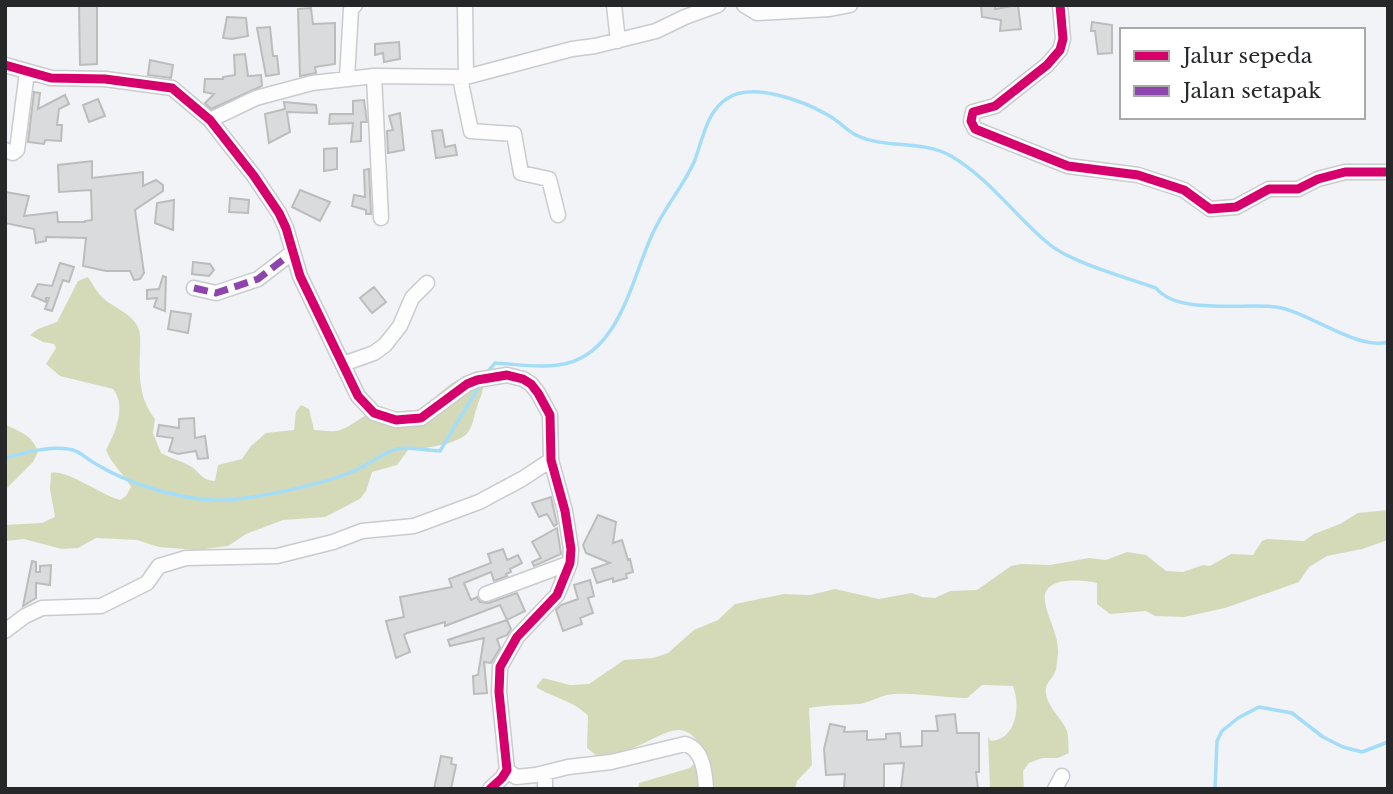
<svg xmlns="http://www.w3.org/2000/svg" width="1393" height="794" viewBox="0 0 1393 794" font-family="'Libre Baskerville',serif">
<rect width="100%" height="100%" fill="#f1f3f7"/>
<path fill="#d4dab8" d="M88,277C92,283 96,290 100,295C113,309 133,312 139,330C141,337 140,345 140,352C139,376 139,399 155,419L153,433L161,453C170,458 181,461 190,466C200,471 200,480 215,481L218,465L242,459L251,446L266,433L294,430L296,412L301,405L309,409L314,430C321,430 329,432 336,431C351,429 363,412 380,411C391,410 400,418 411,413C437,401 443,382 475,373L483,386C483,394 479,399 477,407C474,414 474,422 470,429C463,445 424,448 408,450L397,465L372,472L366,491L360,499L325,517L283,520L246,534L228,546L197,550L159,547L137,540L96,538L78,548L62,549L24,539L5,541V525L42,523L55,517L50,489L51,473C67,469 101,495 120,500L126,496L131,487C123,473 112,465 106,450C115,433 127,406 113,389L60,376L46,364L56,348L54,344L43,342L30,335L38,329L57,322L78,281Z
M5,425C20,431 33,436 38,452L33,462L5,490Z
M1388,510V540L1362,549L1327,556L1309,567L1299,582L1225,608L1184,617L1155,616L1146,611L1110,614L1097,604V583C1082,580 1041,575 1045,602C1048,620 1059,635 1058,654C1057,659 1057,666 1056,670C1053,679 1044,683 1046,694C1048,708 1062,718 1067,731C1069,738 1068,746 1069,753L1058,758H1042L1029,763L1023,771L1024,789H990L988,737L991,741C1016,739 1021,707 1013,686L982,685L967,698C943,698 920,693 895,694C881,694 870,703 859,704C842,705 826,705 809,708L812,765L797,781L795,789H638L639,783L690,768L704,753C685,712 664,736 635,747C624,752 610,753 597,756L587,748L588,716C575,701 553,698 536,687L543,678L570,685L589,684L624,660L653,658L668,653L694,630L718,620L735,604L784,594L810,595L835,589L879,599L912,593L922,597L935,598L950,591L977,590L1011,566L1021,564L1050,565L1089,558L1106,560L1127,552L1146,555L1166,571L1183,572L1203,565L1210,566L1231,554L1253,555L1262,541L1267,539L1304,541L1314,534L1340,524L1358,513Z"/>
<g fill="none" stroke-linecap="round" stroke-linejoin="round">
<path stroke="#a4ddf8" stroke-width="3.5" d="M485,375L495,363C515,364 538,368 558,365C619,358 631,280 652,235C663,209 683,187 694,162C703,140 706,111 728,98C754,82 803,101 828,115C839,121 847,131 858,136C887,149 923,140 951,156C990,179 1015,216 1049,244C1070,262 1128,278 1156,288C1177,315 1245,303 1276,307C1307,311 1358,351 1388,342
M5,458C26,453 47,446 68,449C80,450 86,459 96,464C129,484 175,498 213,500C245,502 324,484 354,471C368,465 383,453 397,449C410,446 427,451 440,451L480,385
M1215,789L1217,741L1222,731L1238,718L1259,707L1292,713L1323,737L1343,747L1362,752L1388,742"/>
</g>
<path fill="#dadbdc" stroke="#bdbcbd" stroke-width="2" d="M79,5H97V64L80,65Z
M981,5H995V9L1018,5L1021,29L1000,31L1001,20L982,17Z
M311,8L313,24L335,23V64L315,67L316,73L300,76L298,9Z
M227,17L246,18L248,36L232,39L223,38Z
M1092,22L1112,25V53L1098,54L1095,31H1091Z
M270,27L273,56H277L279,74L266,76L257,28Z
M399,42L400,59L384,62L383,53L375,55V44Z
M245,54L248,76L261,75L262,86L211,109L205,103L214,94L204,92L205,79H223V77L235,75L234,55Z
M150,60L173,65L171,78L148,75Z
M34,92L40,93L38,109L65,95L69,104L59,109L57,125H62L61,141L45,140L44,144L28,142Z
M98,99L105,116L89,122L83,105Z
M364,100L367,122H361V141L351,142L353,123L329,124L330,114H353V101Z
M284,102L316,105L317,113L287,112L290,132L269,143L265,114L285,109Z
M400,113L404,150L388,153L387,131L393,130L389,116Z
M442,130L445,147L455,145L457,155L436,158L432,131Z
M337,148V169L324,171V149Z
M92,161V178L143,172V186L156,180L163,185V191L135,210L144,273L140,279L134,280L130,271H106L83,266L86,238L46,237V241L36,243L34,229L5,223V192L29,196L24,216L57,212L58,222H85V221L92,220L91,190L59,192L58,165Z
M369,169L371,214H366V210L352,206L354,195L365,197L364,170Z
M300,190L330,202L320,221L292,207Z
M230,198L249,200L248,213L229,212Z
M174,200L173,230L155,223L157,203Z
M193,262L210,264L214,270L209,276L192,274Z
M60,263L74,267L69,282L63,280L52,311L45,309L49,298H46V302L32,296L38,284L52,286Z
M163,276L166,277L165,311L154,307L157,298L147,299V290L159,289Z
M374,287L386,302L372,313L360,298Z
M171,311L191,314L188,333L168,329Z
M194,418L195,438L205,436L208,458L198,459L196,451L178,454L169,451L173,438L157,436L159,425L179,428V419Z
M551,497L557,524L554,526L547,514L539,517L532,503Z
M598,515L616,522L613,543L622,540L628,560L630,559L633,572L626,574L627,578L613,582V578L597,583L592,569L610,563L586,553L583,545Z
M557,528L561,554L534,566L532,562L541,558L532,542Z
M503,549L507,560L518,555L522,563L510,569L511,572L506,574L507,576L494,581L491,572L464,583L471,600L477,597L480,602L489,603L517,593L525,611L507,620L500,605L445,626V622L407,633L404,635L410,652L396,658L386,621L404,617L400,597L452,587L449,579L491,563L488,554Z
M32,561L36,562V572H40V566L51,565L50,585L36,583V598L23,606Z
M590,580L594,596L588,598L593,613L580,618L582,624L563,631L556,610L561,605L578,599L574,585Z
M507,620L511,629L507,635L497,639L500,648L491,663L484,662L487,693L474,694L473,676L478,675L484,638L450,646L448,640Z
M955,714L957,733H979V772H976L978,789H901L904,763L884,764V788H844L845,774L826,775L824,749L830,724L845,727L844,732L867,731V740L886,739V734L900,733L901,747L922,746V731H938L936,716Z
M441,756L452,758L451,764L456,765L451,789H434Z"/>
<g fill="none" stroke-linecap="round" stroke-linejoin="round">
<g stroke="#c9cbce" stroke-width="17">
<path id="minor" d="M465,5L466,77
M614,5L618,41
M744,5L757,13L830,9L850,5
M1060,5L1063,39L1060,50L1047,65L995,106L973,112L971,121L975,129L1068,166L1138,175L1184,190L1210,209L1236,207L1269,189H1298L1318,179L1345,172H1388
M5,65L51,78L105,79L172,88L210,120L254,176L279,213L286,228L300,276L358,396L374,413L396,420L421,418L467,384L477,380L507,375L523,379L531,384L538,393L550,415L551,460L565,511L571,549L570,563L557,595L517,637L500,667L499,692L507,770L502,778L490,789
M374,76L381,218
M347,78L351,9L355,5
M460,78L471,131L514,134L521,173L549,179L558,215
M210,120L256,98L312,83L374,76L466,77L572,49L595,46L656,31L685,17L718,5
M5,150L13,153L17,150L27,72
M194,288L216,293L258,279L293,252
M343,364L374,353L385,345L400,326L412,298L427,283
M486,594L570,563
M5,631L25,616L42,608L101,606L147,583L159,566L186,558L277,556L333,542L362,531L414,526L479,502L522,479L551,460
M507,770L516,777L536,775L568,767L611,762L685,744C703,749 705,772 706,789
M545,773V789
M1055,789L1062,776"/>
</g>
<use href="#minor" stroke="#fdfdfe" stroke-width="14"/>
<path stroke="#8e44ad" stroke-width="7" stroke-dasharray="14 7" stroke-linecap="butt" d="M194,288L216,293L258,279L293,252"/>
<g stroke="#fff" stroke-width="13">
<path id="cycleway" d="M1060,5L1063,39L1060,50L1047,65L995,106L973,112L971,121L975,129L1068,166L1138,175L1184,190L1210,209L1236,207L1269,189H1298L1318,179L1345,172H1388
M5,65L51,78L105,79L172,88L210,120L254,176L279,213L286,228L300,276L358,396L374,413L396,420L421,418L467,384L477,380L507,375L523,379L531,384L538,393L550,415L551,460L565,511L571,549L570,563L557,595L517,637L500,667L499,692L507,770L502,778L490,789"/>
</g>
<use href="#cycleway" stroke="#d6006c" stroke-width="9"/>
</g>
<rect width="1393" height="794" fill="none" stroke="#262729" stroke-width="14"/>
<rect x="1120" y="28" width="245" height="91" fill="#ffffff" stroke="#a8a9a9" stroke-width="2"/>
<rect x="1134" y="51" width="35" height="10" fill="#d6006c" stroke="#a8a9a9" stroke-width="2"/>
<text x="1183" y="63" font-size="21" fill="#262729">Jalur sepeda</text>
<rect x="1134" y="86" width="35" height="10" fill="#8e44ad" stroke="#a8a9a9" stroke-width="2"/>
<text x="1183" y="98" font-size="21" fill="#262729">Jalan setapak</text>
</svg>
